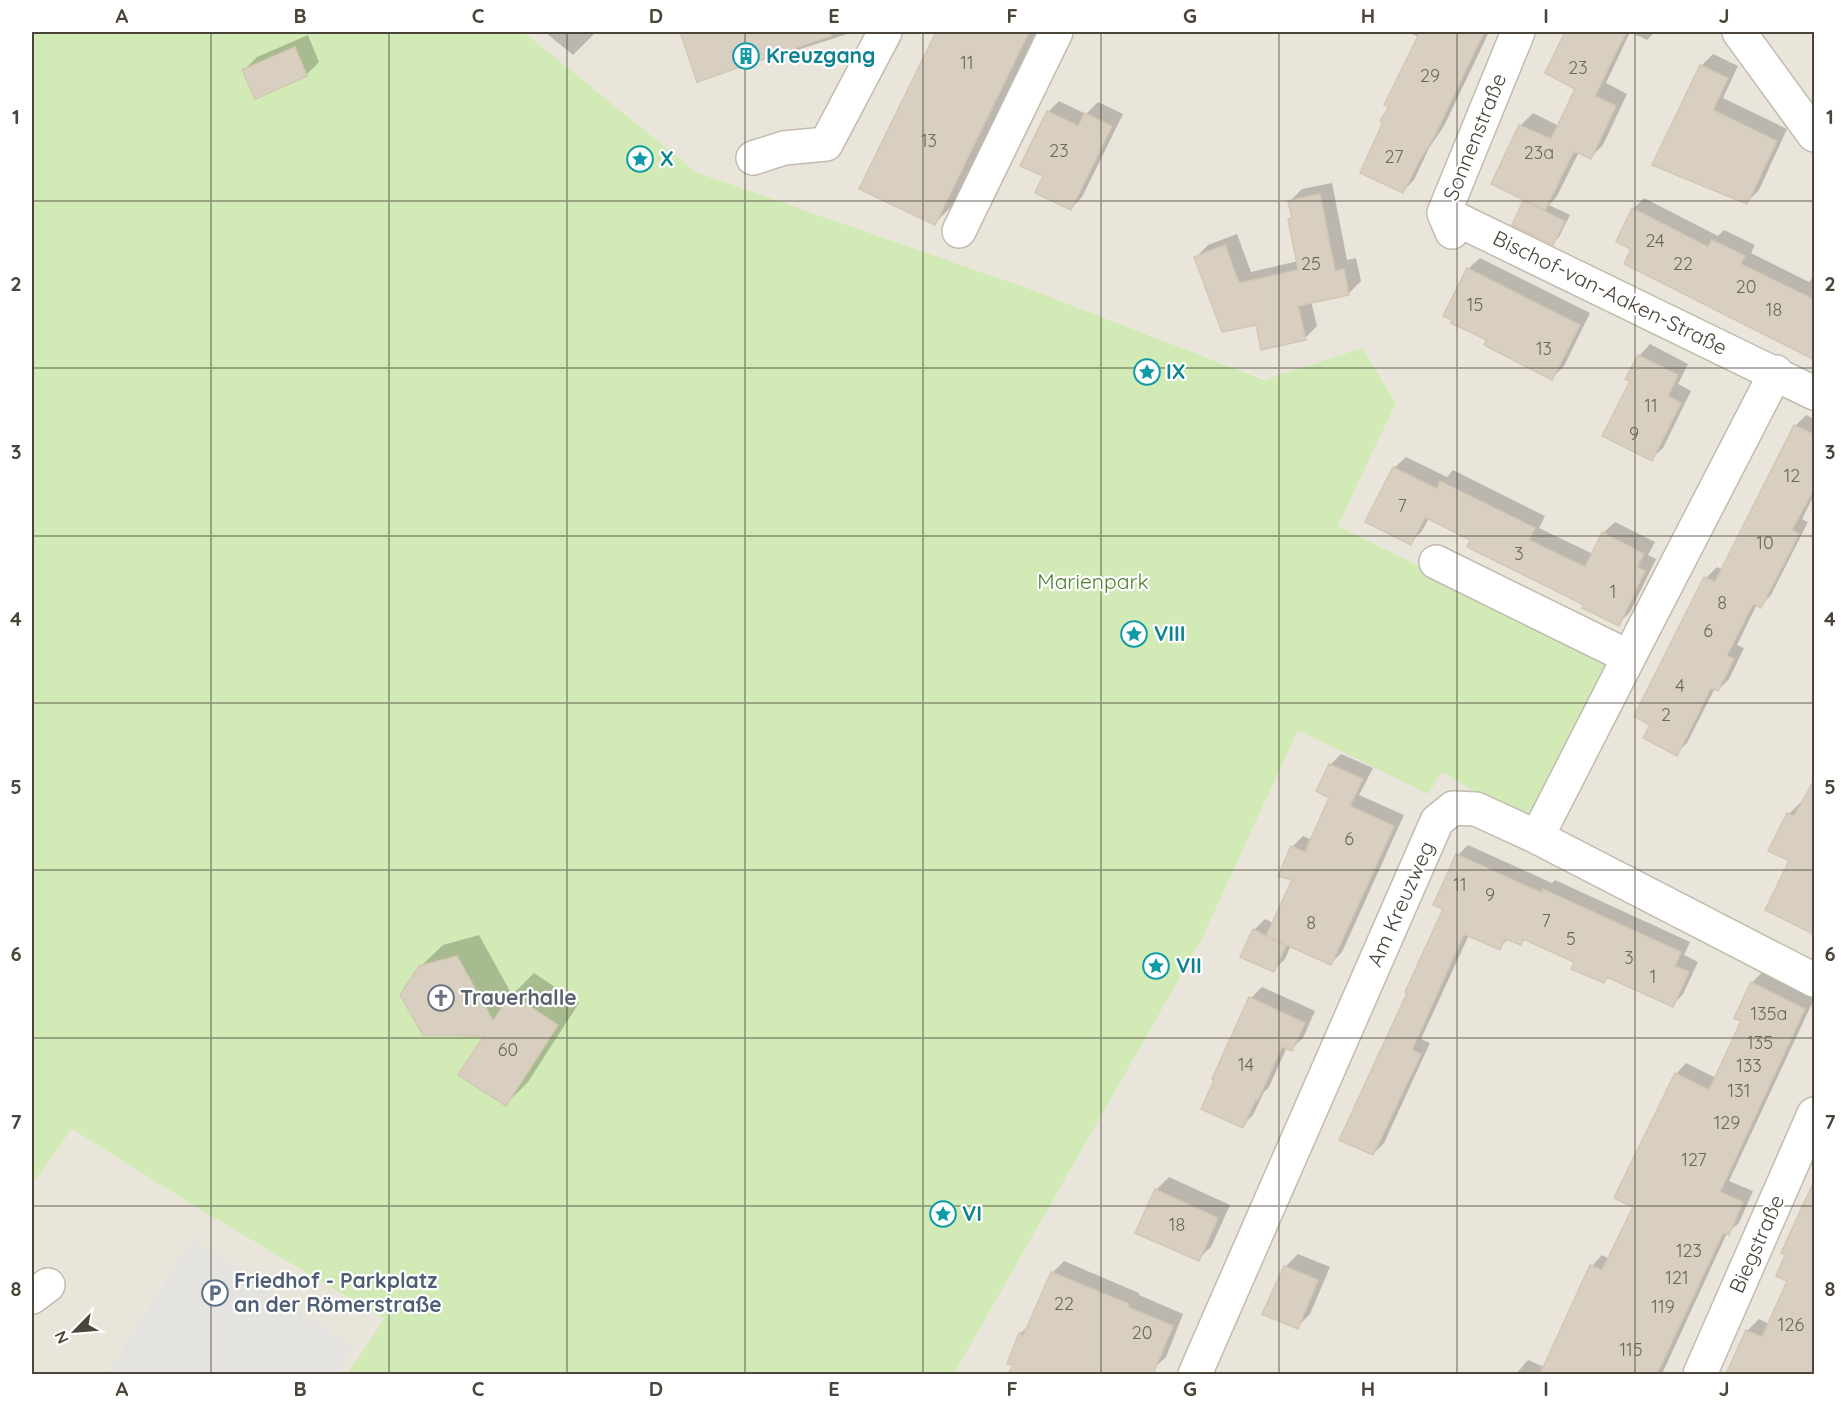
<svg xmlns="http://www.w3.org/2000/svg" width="1846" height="1406" viewBox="0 0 1846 1406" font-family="Quicksand,sans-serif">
<rect width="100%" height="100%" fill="#f6f3ec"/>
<path fill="#eae5da" d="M524,32H1814V1374H954L1202,939L1298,730L1616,663L1338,526L1396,403L1362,348L1266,380L1027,288L696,172Z
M72,1129L191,1204L384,1319L347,1374H32V1185Z"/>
<path fill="#d2eab5" d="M32,32H524L696,172L1027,288L1265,380L1362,348L1396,403L1338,526L1616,663L1536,828L1442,772L1428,794L1298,730L1202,939L954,1374H347L384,1319L191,1204L72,1129L32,1185Z"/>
<path fill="#e5e3e0" d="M193,1238L352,1347L335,1374H107Z"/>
<path fill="#0003" d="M545,32H596L573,55Z
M682,32H854L794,51L793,48L698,80Z
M938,32H1038L954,204L934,224L861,188Z
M1407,32H1489L1444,126L1429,148L1414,180L1403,191L1391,106L1419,37Z
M1567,32H1655L1647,40L1630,32L1606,83L1627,94L1603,145L1591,157L1579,152L1557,196L1549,205L1570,215L1559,237L1553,243L1524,202L1526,199L1493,183L1520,126L1533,113L1559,126L1577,89L1547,73Z
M308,35L319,62L306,75L244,70L257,57Z
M1713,54L1738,66L1723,98L1787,129L1759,190L1747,202L1654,164L1701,66Z
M1059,101L1086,114L1098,102L1123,114L1082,197L1071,208L1048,112Z
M1332,183L1347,260L1356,258L1361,281L1349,293L1311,301L1317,326L1305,338L1257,323L1196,257L1208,245L1237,234L1251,272L1298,261L1289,220L1293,216L1290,201L1302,189Z
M1644,198L1718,236L1724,230L1755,245L1751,253L1809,282L1814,276V359L1633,249V209Z
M1480,258L1590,313L1564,366L1552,378L1468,269Z
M1650,344L1688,364L1678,384L1691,391L1663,448L1651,459L1632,380L1639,356Z
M1806,415L1814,419V495L1802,519L1808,522L1771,595L1760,606L1757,604L1737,645L1744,648L1729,679L1718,690L1715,688L1687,743L1676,754L1652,724L1636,716L1706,578L1717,567L1723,570L1795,426Z
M1406,457L1447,477L1453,470L1545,516L1539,528L1593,554L1603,533L1615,522L1655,542L1648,555L1656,559L1630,612L1618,624L1472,540L1429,518L1422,531L1410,543L1394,468Z
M1341,754L1373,768L1359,795L1404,815L1342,952L1331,963L1291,945L1285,959L1274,970L1254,930L1265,919L1273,923L1294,879L1292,847L1303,836L1312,840L1331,797L1330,765Z
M1802,801L1804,802L1791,861L1774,842L1789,814Z
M1468,845L1552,883L1555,880L1690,942L1684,955L1698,962L1683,994L1673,1005L1609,976L1603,982L1576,961L1526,939L1520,944L1508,939L1499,948L1469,935L1421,1039L1430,1043L1384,1143L1373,1154L1409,992L1444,909L1458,855Z
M479,935L512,995L534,973L579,1003L528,1082L506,1104L487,1034L420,967L443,945Z
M1762,972L1814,999L1729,1181L1753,1191L1739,1223L1727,1233L1662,1374H1516L1528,1360L1544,1367L1592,1266L1602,1255L1609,1259L1635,1207L1676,1074L1686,1063L1716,1078L1743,1021L1752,983Z
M1262,987L1315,1011L1303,1038L1291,1049L1287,1047L1269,1087L1264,1092L1253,1115L1242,1126L1251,998Z
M1169,1177L1230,1205L1211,1247L1198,1259L1156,1190Z
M1814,1186V1374H1728L1747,1331L1759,1319L1769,1324L1789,1280Z
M1298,1254L1330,1267L1310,1314L1297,1327L1285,1267Z
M1064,1261L1139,1293V1295L1183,1314L1166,1357L1154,1368L1071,1370L1070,1374H1010L1015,1363L1009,1362L1020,1334L1030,1324L1052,1273Z"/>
<path fill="#d8cfc1" stroke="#d3c7b4" stroke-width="1.5" d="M680,32H831V36L697,82Z
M936,32H1029L935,225L859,189Z
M1420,32H1484L1433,139L1419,161L1403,193L1360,173L1383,122L1380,121L1389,107L1384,105Z
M1565,32H1626L1595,96L1616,106L1591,159L1574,151L1545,210L1491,184L1519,125L1551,139L1575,89L1545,73Z
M295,47L307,76L255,99L242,70Z
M1700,65L1728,78L1713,110L1777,141L1747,204L1652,165Z
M1047,111L1078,126L1085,113L1112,126L1071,210L1035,193L1043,176L1020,166Z
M1320,194L1335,271L1344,269L1349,295L1298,306L1306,340L1261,350L1256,325L1222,332L1194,257L1225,245L1239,283L1298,270L1288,219L1292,218L1288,201Z
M1523,201L1565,221L1553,245L1512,225Z
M1632,208L1708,247L1712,240L1745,256L1741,264L1815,300V360L1624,264L1631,249L1616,242Z
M1467,268L1580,325L1552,380L1484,345L1487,340L1451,323L1452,320L1443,316Z
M1638,355L1678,375L1668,396L1681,403L1652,461L1602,436L1630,381L1625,379Z
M1794,425L1815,435V487L1792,530L1799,534L1761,608L1753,604L1727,656L1734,659L1718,691L1711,688L1677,756L1643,738L1650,725L1634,716L1704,577L1715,582Z
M1393,467L1437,489L1440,481L1535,528L1529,540L1585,567L1602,532L1644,554L1637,567L1645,571L1619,626L1582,608L1584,605L1467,547L1470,540L1425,517L1411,545L1365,522Z
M1329,764L1363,779L1350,806L1394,826L1331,965L1266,936L1286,946L1274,972L1240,957L1253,929L1266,936L1292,880L1278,876L1291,846L1305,852L1329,798L1316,791Z
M1815,778V935L1765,910L1789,861L1768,851L1787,813L1794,816Z
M1456,854L1542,893L1543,889L1681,952L1675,966L1689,972L1673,1007L1607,977L1604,983L1571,969L1574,962L1523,939L1521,945L1505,939L1500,950L1464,934L1412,1050L1421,1054L1373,1155L1339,1140L1407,993L1405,992L1443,909L1433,905Z
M457,956L493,1021L511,994L558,1025L506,1106L458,1075L484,1036L423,1035L400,995L419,966Z
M1751,982L1805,1009L1720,1192L1743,1202L1729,1235L1723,1233L1657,1374H1540L1590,1265L1602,1270L1633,1207L1614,1198L1675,1073L1709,1090L1741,1021L1734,1018Z
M1249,997L1305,1023L1292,1051L1282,1047L1258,1100L1256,1099L1243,1128L1201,1109L1214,1080L1212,1079Z
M1815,1179V1374H1726L1746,1330L1762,1337L1787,1281L1776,1276L1785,1255L1781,1253Z
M1155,1189L1218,1218L1199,1261L1135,1233Z
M1284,1266L1318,1280L1298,1329L1262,1314Z
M1051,1272L1129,1304L1128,1307L1173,1326L1153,1374H1008L1013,1364H1007L1019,1333L1023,1336Z"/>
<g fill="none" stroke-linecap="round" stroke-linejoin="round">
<g stroke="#c2bbae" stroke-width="36">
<path id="minor" d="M1739,32L1814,135
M753,158L784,148L826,144L885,32
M1444,213L1814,393
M959,231L1056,32
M1452,232L1444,213L1518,32
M1436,562L1629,657L1537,837
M1629,657L1776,372
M32,1297L48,1285
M1195,1374L1437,821L1453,808L1476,809L1537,837L1814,980
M1700,1374L1814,1114"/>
</g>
<use href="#minor" stroke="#fff" stroke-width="33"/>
</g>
<path fill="none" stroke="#4b4439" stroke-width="1.5" stroke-opacity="0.55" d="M211,32V1374M389,32V1374M567,32V1374M745,32V1374M923,32V1374M1101,32V1374M1279,32V1374M1457,32V1374M1635,32V1374M32,201H1814M32,368H1814M32,536H1814M32,703H1814M32,870H1814M32,1038H1814M32,1206H1814"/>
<defs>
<g id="building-ring" transform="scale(1.35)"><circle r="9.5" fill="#fff" stroke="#0f9aa8" stroke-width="1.5"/><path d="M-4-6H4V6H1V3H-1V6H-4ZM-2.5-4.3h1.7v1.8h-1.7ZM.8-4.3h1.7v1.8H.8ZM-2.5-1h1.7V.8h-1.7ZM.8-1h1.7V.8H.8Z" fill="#0f9aa8"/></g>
<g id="sight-ring" transform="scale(1.35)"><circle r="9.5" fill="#fff" stroke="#0f9aa8" stroke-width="1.5"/><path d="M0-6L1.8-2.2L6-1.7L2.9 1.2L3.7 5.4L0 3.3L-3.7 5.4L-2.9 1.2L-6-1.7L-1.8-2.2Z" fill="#0f9aa8"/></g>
<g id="church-ring" transform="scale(1.35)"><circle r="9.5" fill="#fff" stroke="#6b7280" stroke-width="1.5"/><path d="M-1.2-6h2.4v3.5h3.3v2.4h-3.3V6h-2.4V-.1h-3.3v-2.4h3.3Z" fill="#6b7280"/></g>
<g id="parking-ring" transform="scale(1.35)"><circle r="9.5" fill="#fff" stroke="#5c6f8a" stroke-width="1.5"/><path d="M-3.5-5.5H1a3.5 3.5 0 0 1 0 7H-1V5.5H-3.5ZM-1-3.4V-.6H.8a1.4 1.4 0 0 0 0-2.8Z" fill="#5c6f8a"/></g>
</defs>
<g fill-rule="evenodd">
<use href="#building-ring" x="746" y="56"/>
<use href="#sight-ring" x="640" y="159"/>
<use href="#sight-ring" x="1147" y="372"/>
<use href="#sight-ring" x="1134" y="634"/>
<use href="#sight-ring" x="1156" y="966"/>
<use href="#church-ring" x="441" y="998"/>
<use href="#sight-ring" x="943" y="1214"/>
<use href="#parking-ring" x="215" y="1293"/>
</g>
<g text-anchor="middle" stroke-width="4.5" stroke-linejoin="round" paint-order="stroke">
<g font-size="18" fill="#6e675b">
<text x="967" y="69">11</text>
<text x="1578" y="74">23</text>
<text x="1430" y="82">29</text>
<text x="929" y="147">13</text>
<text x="1059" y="157">23</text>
<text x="1539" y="159">23a</text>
<text x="1394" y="163">27</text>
<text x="1655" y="247">24</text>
<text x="1311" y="270">25</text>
<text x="1683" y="270">22</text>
<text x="1746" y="293">20</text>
<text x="1475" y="311">15</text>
<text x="1774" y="316">18</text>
<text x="1544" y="355">13</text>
<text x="1651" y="412">11</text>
<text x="1634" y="440">9</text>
<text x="1792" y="482">12</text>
<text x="1402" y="512">7</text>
<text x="1765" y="549">10</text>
<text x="1519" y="560">3</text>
<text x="1613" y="598">1</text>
<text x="1722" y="609">8</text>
<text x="1708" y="637">6</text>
<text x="1680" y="692">4</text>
<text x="1666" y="721">2</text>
<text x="1349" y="845">6</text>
<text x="1460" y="891">11</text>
<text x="1490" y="901">9</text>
<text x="1546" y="927">7</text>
<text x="1311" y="929">8</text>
<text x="1571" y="945">5</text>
<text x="1629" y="964">3</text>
<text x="1653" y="983">1</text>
<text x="1769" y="1020">135a</text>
<text x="1760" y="1049">135</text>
<text x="508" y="1056">60</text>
<text x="1246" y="1071">14</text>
<text x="1749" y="1072">133</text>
<text x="1739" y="1097">131</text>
<text x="1727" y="1129">129</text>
<text x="1694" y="1166">127</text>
<text x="1177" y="1231">18</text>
<text x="1689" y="1257">123</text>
<text x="1677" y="1284">121</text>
<text x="1064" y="1310">22</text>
<text x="1663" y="1313">119</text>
<text x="1791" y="1331">126</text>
<text x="1142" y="1339">20</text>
<text x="1631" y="1356">115</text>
</g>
<g font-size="21" font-weight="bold" fill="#0d838f" stroke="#fff" text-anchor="start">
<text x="766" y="63">Kreuzgang</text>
<text x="660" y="166">X</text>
<text x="1166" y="379">IX</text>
<text x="1154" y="641">VIII</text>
<text x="1176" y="973">VII</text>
<text x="962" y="1221">VI</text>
</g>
<g font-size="21" fill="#4b4439" stroke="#fff">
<text transform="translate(1475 137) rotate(-68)" y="7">Sonnenstraße</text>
<text transform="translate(1610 293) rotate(26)" y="7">Bischof-van-Aaken-Straße</text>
<text transform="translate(1401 904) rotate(-66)" y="7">Am Kreuzweg</text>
<text transform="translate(1757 1244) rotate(-66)" y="7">Biegstraße</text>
</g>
<g font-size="21" fill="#4a7f2a" stroke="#fff">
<text x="1093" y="589">Marienpark</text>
</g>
<g font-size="21" font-weight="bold" fill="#5b616d" stroke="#fff" text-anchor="start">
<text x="460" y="1005">Trauerhalle</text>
</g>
<g font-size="21" font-weight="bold" fill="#4e5e75" stroke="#fff" text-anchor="start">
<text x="234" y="1288">Friedhof - Parkplatz<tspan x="234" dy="24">an der Römerstraße</tspan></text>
</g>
</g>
<rect width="1846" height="1406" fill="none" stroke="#ffffff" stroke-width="66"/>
<g transform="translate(75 1331) rotate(245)" stroke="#ffffff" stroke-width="4.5" paint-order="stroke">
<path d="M0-4.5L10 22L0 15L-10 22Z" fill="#4b4439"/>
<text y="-9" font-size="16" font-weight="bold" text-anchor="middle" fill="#4b4439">N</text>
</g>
<rect x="33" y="33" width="1780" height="1340" fill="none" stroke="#4b4439" stroke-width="2"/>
<g font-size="20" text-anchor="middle" font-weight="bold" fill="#4b4439">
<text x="122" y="23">A</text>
<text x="300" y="23">B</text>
<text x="478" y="23">C</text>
<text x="656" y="23">D</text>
<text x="834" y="23">E</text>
<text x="1012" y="23">F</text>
<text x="1190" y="23">G</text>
<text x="1368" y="23">H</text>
<text x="1546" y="23">I</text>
<text x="1724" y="23">J</text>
<text x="16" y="124">1</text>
<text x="1830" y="124">1</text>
<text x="16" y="291">2</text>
<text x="1830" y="291">2</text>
<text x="16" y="459">3</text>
<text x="1830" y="459">3</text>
<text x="16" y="626">4</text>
<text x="1830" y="626">4</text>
<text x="16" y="794">5</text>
<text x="1830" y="794">5</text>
<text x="16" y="961">6</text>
<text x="1830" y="961">6</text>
<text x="16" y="1129">7</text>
<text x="1830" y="1129">7</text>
<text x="16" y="1296">8</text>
<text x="1830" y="1296">8</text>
<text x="122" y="1396">A</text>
<text x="300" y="1396">B</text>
<text x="478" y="1396">C</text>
<text x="656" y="1396">D</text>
<text x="834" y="1396">E</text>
<text x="1012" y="1396">F</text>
<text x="1190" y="1396">G</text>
<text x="1368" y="1396">H</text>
<text x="1546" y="1396">I</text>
<text x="1724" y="1396">J</text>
</g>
</svg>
